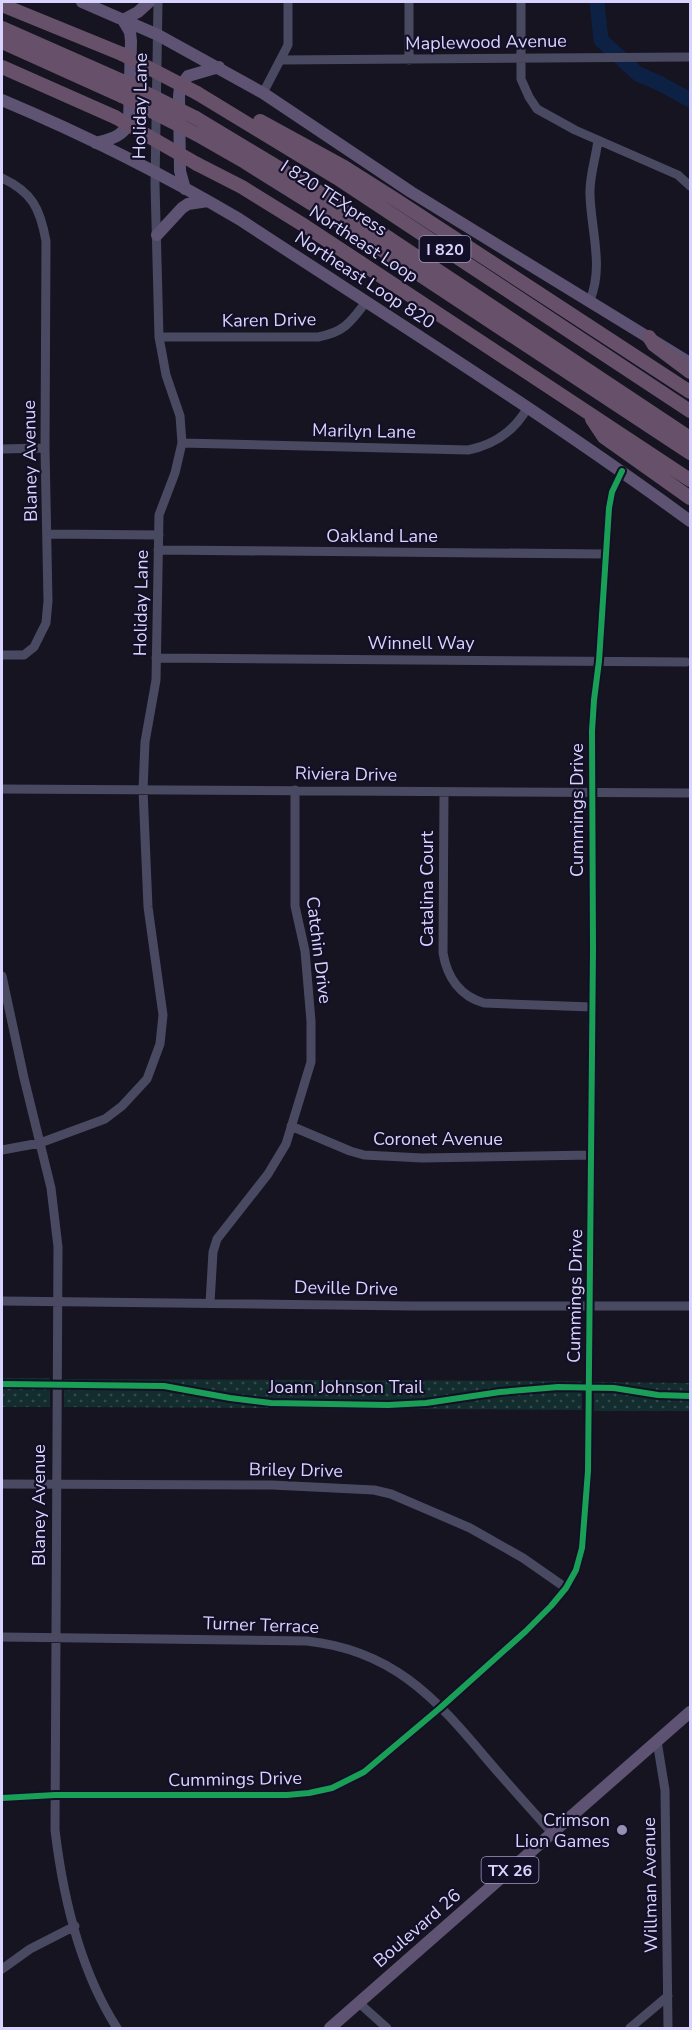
<svg xmlns="http://www.w3.org/2000/svg" width="692" height="2030" viewBox="0 0 692 2030" font-family="'Nunito Sans',sans-serif">
<defs>
<pattern id="park-dots" width="8" height="8" patternUnits="userSpaceOnUse" patternTransform="scale(1.5)"><rect width="8" height="8" fill="#132c2d"/><path d="M2 2h.1M6 6h.1" fill="none" stroke="#354a4c" stroke-width="1.8" stroke-linecap="round"/></pattern>
</defs>
<rect width="100%" height="100%" fill="#161421"/>
<path fill="url(#park-dots)" d="M2,1378H50V1407H2Z
M64,1379L582,1381V1410L64,1407Z
M594,1382L690,1383V1411H594Z"/>
<g fill="none" stroke-linecap="round" stroke-linejoin="round">
<path stroke="#0d2144" stroke-width="15" d="M597,2L601,40L638,74L661,84L690,100"/>
<path stroke="#4a4962" stroke-width="9" d="M409,2V60
M521,2V79L529,97L537,109L575,130L678,175L690,186
M281,60L690,57
M263,93L288,45V2
M2,178C32,192 40,208 46,241L45,448L48,601L46,623L34,647L24,655H2
M590,300C604,267 591,230 590,195C589,177 596,158 598,140
M159,337H318C344,332 350,323 366,302
M182,443L468,450C494,445 515,430 528,407
M2,449L45,448
M48,534L159,535
M158,550L606,554
M156,658L686,662
M2,789L690,793
M444,792L443,953C447,977 460,996 484,1003L592,1007
M2,976L24,1078L51,1188L58,1247L55,1830C63,1897 81,1972 117,2028
M291,1126L350,1151L364,1155L422,1158L591,1155
M2,1150L40,1143L105,1119L122,1106L147,1079L160,1044L163,1015L148,907L143,790L145,742L156,680L159,515L175,473L182,443L180,416L166,375L159,337L155,184L158,2
M2,1301L412,1306H690
M210,1303L213,1252L217,1239L268,1174L286,1144L311,1062V1021L305,951L295,906V790
M2,1484L272,1485L374,1490L391,1494L470,1528L523,1558L566,1588
M2,1637L307,1641C391,1650 434,1696 485,1757C507,1783 530,1808 552,1833
M657,1741L665,1790L668,2028
M2,1798L55,1795H287L309,1793L332,1788L364,1772L440,1708L526,1631L551,1606L566,1588L576,1570L582,1548L588,1471L593,949L592,731L594,700L599,661L609,508L612,492L622,471
M2,1969L30,1949L75,1926
M359,2003L387,2028
M630,2028L668,1996"/>
<path stroke="#5e5373" stroke-width="12" d="M82,2L158,35L263,93L411,192L690,363
M2,100C83,134 163,174 239,219C390,318 544,414 690,521
M96,143C110,139 122,137 129,123L131,41L130,32L123,20L138,12L149,2
M185,189L180,171L179,96L180,87L188,76L219,67
M157,235L182,208L188,204L208,201
M330,2028L690,1712"/>
<path stroke="#67516a" stroke-width="14" d="M2,5L122,54
M2,28L122,81
M2,42L122,96
M2,67L115,117
M197,93L337,178L690,411
M196,118L324,195L690,438
M260,121L344,167L393,198L690,392
M196,134L245,162L317,207L690,453
M197,164L242,187L305,226L690,480
M649,337L654,345L690,372
M592,419L604,437L690,498"/>
<path stroke="#67516a" stroke-width="14" d="M122,54L197,93
M122,81L196,118
M122,96L196,134
M115,117L197,164"/>
<g stroke="#130f26" stroke-width="10">
<path id="cycleway" d="M2,1384L164,1386L230,1398L271,1403L388,1405L426,1403L500,1392L558,1387L614,1388L658,1395L690,1396
M2,1798L55,1795H287L309,1793L332,1788L364,1772L440,1708L526,1631L551,1606L566,1588L576,1570L582,1548L588,1471L593,949L592,731L594,700L599,661L609,508L612,492L622,471"/>
</g>
<use href="#cycleway" stroke="#1a9f57" stroke-width="6"/>
</g>
<circle fill="#9591b1" stroke="#130f26" stroke-width="2" cx="622" cy="1830" r="6"/>
<g text-anchor="middle" stroke-width="4.5" stroke-linejoin="round" paint-order="stroke">
<g fill="#130f26" stroke="#9e99be" stroke-width="1.5">
<rect x="419.5" y="236" width="51" height="26" rx="4.5"/>
<rect x="481.5" y="1857" width="57" height="26" rx="4.5"/>
</g>
<g font-size="16" font-weight="bold" fill="#d9d4ff">
<text x="445" y="255">I 820</text>
<text x="510" y="1876">TX 26</text>
</g>
<g font-size="18" fill="#d9d4ff" stroke="#130f26">
<text transform="translate(486 42) rotate(-1)" y="6">Maplewood Avenue</text>
<text transform="translate(140 106) rotate(-89)" y="6">Holiday Lane</text>
<text transform="translate(334 198) rotate(33)" y="6">I 820 TEXpress</text>
<text transform="translate(364 244) rotate(33)" y="6">Northeast Loop</text>
<text transform="translate(365 280) rotate(33)" y="6">Northeast Loop 820</text>
<text transform="translate(269 320) rotate(-1)" y="6">Karen Drive</text>
<text transform="translate(364 431) rotate(1)" y="6">Marilyn Lane</text>
<text transform="translate(30 461) rotate(-91)" y="6">Blaney Avenue</text>
<text x="382" y="542">Oakland Lane</text>
<text transform="translate(141 603) rotate(-89)" y="6">Holiday Lane</text>
<text x="421" y="649">Winnell Way</text>
<text transform="translate(346 774) rotate(1)" y="6">Riviera Drive</text>
<text transform="translate(577 810) rotate(-90)" y="6">Cummings Drive</text>
<text transform="translate(427 889) rotate(-90)" y="6">Catalina Court</text>
<text transform="translate(319 950) rotate(83)" y="6">Catchin Drive</text>
<text x="438" y="1145">Coronet Avenue</text>
<text transform="translate(346 1288) rotate(1)" y="6">Deville Drive</text>
<text transform="translate(575 1296) rotate(-89)" y="6">Cummings Drive</text>
<text x="346" y="1393">Joann Johnson Trail</text>
<text transform="translate(296 1470) rotate(1)" y="6">Briley Drive</text>
<text transform="translate(39 1505) rotate(-90)" y="6">Blaney Avenue</text>
<text transform="translate(261 1625) rotate(2)" y="6">Turner Terrace</text>
<text transform="translate(235 1779) rotate(-1)" y="6">Cummings Drive</text>
<text transform="translate(650 1885) rotate(-91)" y="6">Willman Avenue</text>
<text transform="translate(417 1928) rotate(-41)" y="6">Boulevard 26</text>
</g>
<g font-size="18" fill="#d9d4ff" stroke="#130f26" text-anchor="end">
<text x="610" y="1826">Crimson<tspan x="610" dy="21">Lion Games</tspan></text>
</g>
</g>
<rect width="692" height="2030" fill="none" stroke="#d9d4ff" stroke-width="6"/>
</svg>
